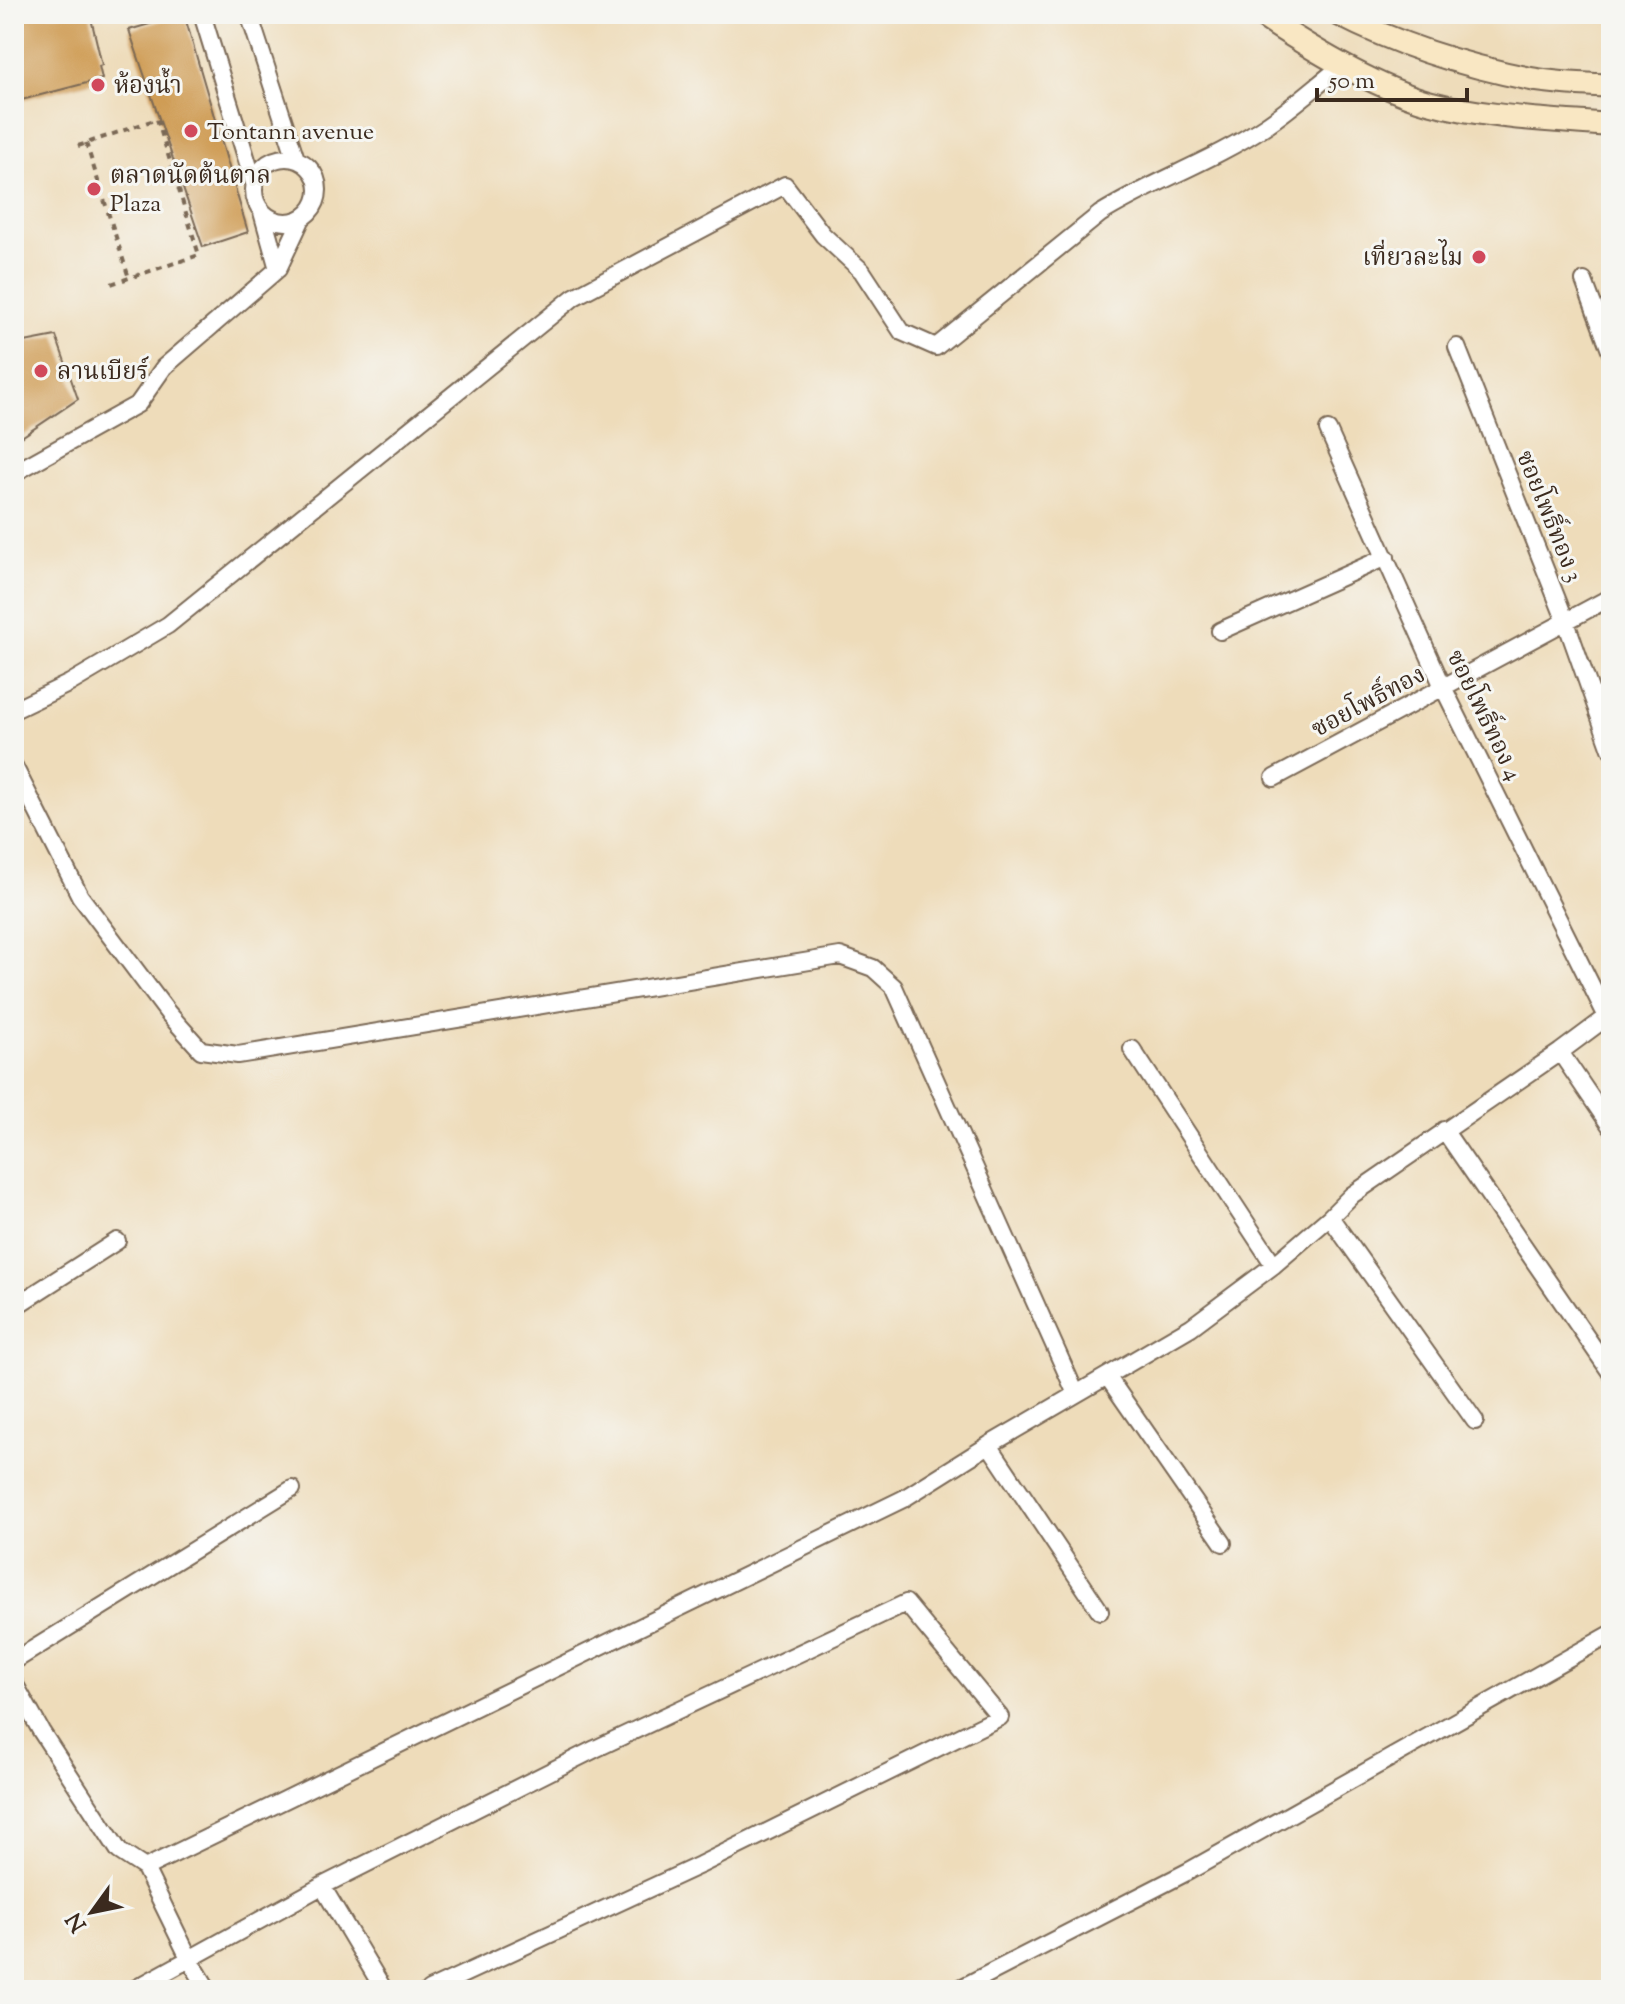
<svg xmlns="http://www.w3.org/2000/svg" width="1625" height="2004" viewBox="0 0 1625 2004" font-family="'Sorts Mill Goudy','Noto Serif Thai',serif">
<rect width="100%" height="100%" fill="#f6f6f2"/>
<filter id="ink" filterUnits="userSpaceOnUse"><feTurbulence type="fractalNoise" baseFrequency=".0125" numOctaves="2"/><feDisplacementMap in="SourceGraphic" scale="16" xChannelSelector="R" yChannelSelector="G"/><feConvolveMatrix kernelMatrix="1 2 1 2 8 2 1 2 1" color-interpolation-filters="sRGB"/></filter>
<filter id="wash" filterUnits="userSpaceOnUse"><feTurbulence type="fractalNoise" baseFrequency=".006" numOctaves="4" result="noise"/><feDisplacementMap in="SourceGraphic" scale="32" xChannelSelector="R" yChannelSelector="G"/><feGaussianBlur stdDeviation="1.8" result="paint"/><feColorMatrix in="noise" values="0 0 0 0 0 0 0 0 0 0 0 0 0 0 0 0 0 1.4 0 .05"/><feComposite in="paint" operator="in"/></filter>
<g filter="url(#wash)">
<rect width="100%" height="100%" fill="#eedcba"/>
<g id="blocks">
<path fill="#cf9c55" d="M14,14H90L102,65L99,66L102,79L14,102Z
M184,14L248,232L203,247L129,30Z
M56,336L78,399L14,442V344Z"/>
</g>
</g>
<g filter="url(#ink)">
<use href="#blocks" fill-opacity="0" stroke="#7a6855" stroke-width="2"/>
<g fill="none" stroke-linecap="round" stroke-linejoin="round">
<g stroke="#7a6855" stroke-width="20">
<path id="street" d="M202,14L254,183
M249,14L296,159
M254 190a32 32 0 1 1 64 0a32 32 0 1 1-64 0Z
M262,212L278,269
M1584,281L1611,353
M1457,347L1566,622L1611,749
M1328,430L1443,687L1607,1017
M14,473L138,404L164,367L278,269L302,218
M1220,631L1386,557
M14,710L70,683L168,625L574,297L785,185L823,235L862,271L902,332L936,347L1100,214C1153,181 1213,161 1265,126C1292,108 1317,85 1343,65
M14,766L80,896L168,1013L201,1050L238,1055L840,956L873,968L894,987L1076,1394
M1274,778L1611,597
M1132,1049L1274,1265
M1560,1052L1611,1127
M1444,1130L1611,1373
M1330,1217L1475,1421
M14,1307L117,1241
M1107,1376L1223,1543
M989,1445L1100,1611
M14,1661L292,1489
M14,1683L41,1731L119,1851L145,1868L190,1960L208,1990
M145,1868L903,1499L989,1445L1191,1327L1274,1265L1330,1217L1352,1195L1560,1052L1607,1017H1611
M322,1886L384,1990
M133,1990L322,1886L595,1749L906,1603L1000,1717L700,1865L429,1990
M957,1990L1189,1871L1611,1634"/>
</g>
<g stroke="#7a6855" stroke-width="26">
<path id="secondary" d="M1259,14C1308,47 1371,86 1428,102C1487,118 1550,120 1611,125
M1338,14C1398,45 1465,66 1531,79C1557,84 1585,84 1611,86"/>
</g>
<path stroke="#7a6855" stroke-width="4" stroke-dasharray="6 6" stroke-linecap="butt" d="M86,143L129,278
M78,146L157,119L199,255L111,284"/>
<use href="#street" stroke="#fff" stroke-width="16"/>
<use href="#secondary" stroke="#f9e7c3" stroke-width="22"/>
</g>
</g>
<g fill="#d1495b" stroke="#f6f6f2" stroke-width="3">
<circle cx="98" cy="85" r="8"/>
<circle cx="191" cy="131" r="8"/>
<circle cx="94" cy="189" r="8"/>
<circle cx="1479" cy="257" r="8"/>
<circle cx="41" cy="371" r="8"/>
</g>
<g text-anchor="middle" stroke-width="6" stroke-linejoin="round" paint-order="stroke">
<g font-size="24" fill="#3b2a1e" stroke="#f6f6f2" text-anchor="start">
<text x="114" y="93">ห้องน้ำ</text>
<text x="207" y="139">Tontann avenue</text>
<text x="110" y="183">ตลาดนัดต้นตาล<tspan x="110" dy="28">Plaza</tspan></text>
<text x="1463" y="265" text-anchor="end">เที่ยวละไม</text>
<text x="57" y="379">ลานเบียร์</text>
</g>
<g font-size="24" fill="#3b2a1e" stroke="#f6f6f2">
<text transform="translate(1550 516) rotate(68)" y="8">ซอยโพธิ์ทอง 3</text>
<text transform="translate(1368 701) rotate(-28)" y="8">ซอยโพธิ์ทอง</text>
<text transform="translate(1485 715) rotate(64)" y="8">ซอยโพธิ์ทอง 4</text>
</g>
</g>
<rect width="1625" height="2004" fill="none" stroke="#f6f6f2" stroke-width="48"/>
<g transform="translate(92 1912) rotate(237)" stroke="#f6f6f2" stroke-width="6" paint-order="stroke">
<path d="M0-6L14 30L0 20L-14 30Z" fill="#3b2a1e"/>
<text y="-12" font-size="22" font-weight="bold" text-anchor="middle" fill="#3b2a1e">N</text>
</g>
<path d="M1317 88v12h150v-12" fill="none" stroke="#3b2a1e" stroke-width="4"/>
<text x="1329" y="88" font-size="24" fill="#3b2a1e" stroke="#f6f6f2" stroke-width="6" paint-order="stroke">50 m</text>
</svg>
